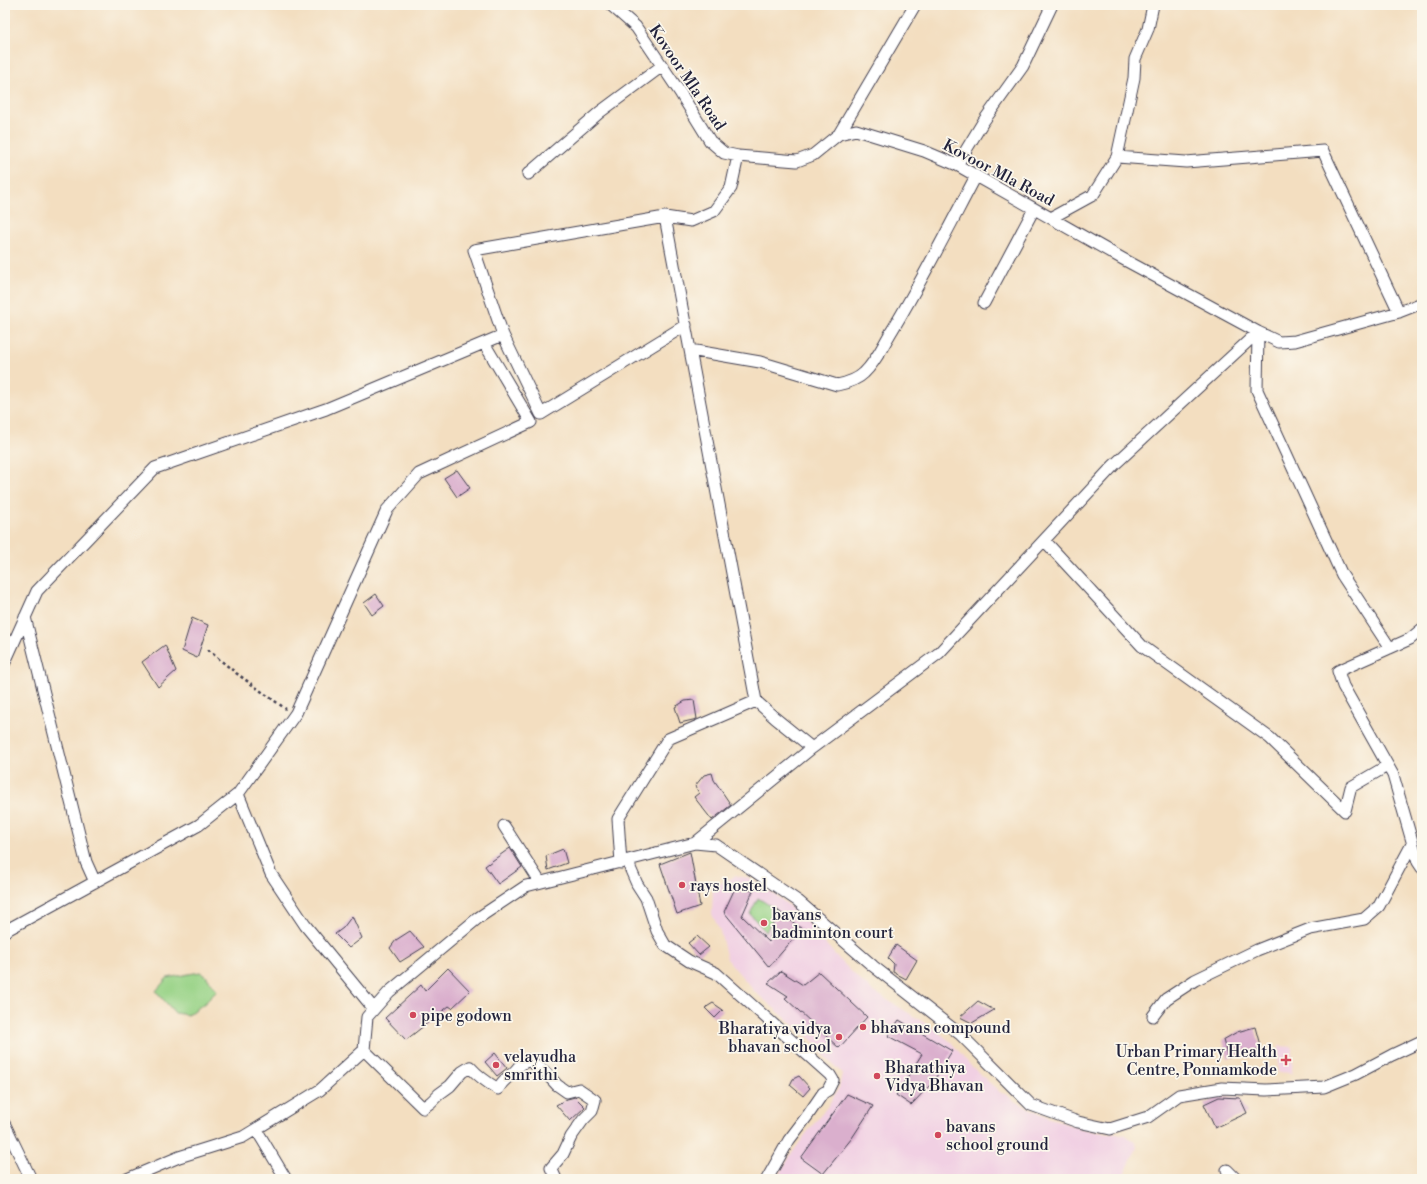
<svg xmlns="http://www.w3.org/2000/svg" width="1427" height="1184" viewBox="0 0 1427 1184" font-family="'Libre Bodoni',serif">
<rect width="100%" height="100%" fill="#fbf7ec"/>
<filter id="ink" filterUnits="userSpaceOnUse"><feTurbulence type="fractalNoise" baseFrequency=".025" numOctaves="2"/><feDisplacementMap in="SourceGraphic" scale="8" xChannelSelector="R" yChannelSelector="G"/><feConvolveMatrix kernelMatrix="1 2 1 2 8 2 1 2 1" color-interpolation-filters="sRGB"/></filter>
<filter id="wash" filterUnits="userSpaceOnUse"><feTurbulence type="fractalNoise" baseFrequency=".012" numOctaves="4" result="noise"/><feDisplacementMap in="SourceGraphic" scale="16" xChannelSelector="R" yChannelSelector="G"/><feGaussianBlur stdDeviation="0.9" result="paint"/><feColorMatrix in="noise" values="0 0 0 0 0 0 0 0 0 0 0 0 0 0 0 0 0 1.4 0 .05"/><feComposite in="paint" operator="in"/></filter>
<g filter="url(#wash)">
<rect width="100%" height="100%" fill="#f3dec0"/>
<path fill="#f1d0e3" d="M736,876L749,878L761,885L782,900L802,917L838,958L861,981L876,993L933,1028L951,1042L971,1066L1001,1093L1007,1095L1014,1101L1050,1118L1078,1128L1096,1132L1123,1134L1136,1142L1137,1148L1122,1179H777L790,1156L805,1135L827,1107L839,1088L842,1073L826,1058L814,1042L755,992L727,959L720,931L712,914L713,887Z
M1279,1046L1293,1047L1292,1073L1278,1072Z"/>
<path fill="#99d387" stroke="#5e7a61" d="M758,898L777,910L766,932L750,914Z
M200,972L206,976L217,991L206,1002L188,1015L175,1013L156,991L167,978Z"/>
<g id="blocks">
<path fill="#daafcd" d="M457,470L470,488L457,497L444,478Z
M376,594L384,606L372,615L364,603Z
M192,618L208,625L197,658L182,651Z
M165,645L176,671L158,687L142,662Z
M694,700L697,719L680,723L675,707L685,701Z
M712,773L714,780L731,805L712,820L694,797L699,793L695,786L704,775Z
M510,848L522,867L498,884L485,866Z
M563,849L567,863L548,870L546,856Z
M690,852L700,906L677,914L660,864Z
M736,886L753,891L742,916L769,942L777,910L802,929L769,967L724,912Z
M352,916L362,938L349,948L335,934L343,928Z
M410,931L424,947L400,962L390,948L396,940Z
M697,936L709,947L699,955L688,943Z
M896,945L917,960L906,979L893,972L894,964L888,958Z
M448,968L470,991L452,1008L449,1006L406,1040L385,1018L421,985L425,991Z
M781,971L803,985L819,972L867,1017L839,1048L785,998L788,996L768,983Z
M978,1001L994,1010L972,1023L960,1017Z
M713,1003L723,1010L715,1018L705,1008Z
M899,1020L952,1051L933,1082L911,1105L896,1095L922,1054L888,1036Z
M1255,1027L1261,1049L1228,1058L1223,1040L1237,1032Z
M495,1053L507,1068L497,1076L485,1062Z
M799,1076L810,1088L803,1096L790,1085L793,1079Z
M847,1094L873,1106L852,1138L823,1174L801,1158Z
M575,1097L585,1107L570,1121L556,1105L567,1099Z
M1219,1097L1240,1098L1247,1113L1215,1128L1204,1104Z"/>
</g>
</g>
<g filter="url(#ink)">
<use href="#blocks" fill-opacity="0" stroke="#413e4f" stroke-width="1"/>
<g fill="none" stroke-linecap="round" stroke-linejoin="round">
<g stroke="#413e4f" stroke-width="13">
<path id="street" d="M611,5L636,27L681,94L710,141L724,153L738,156L797,161L813,155L839,134L856,130L924,151L957,165L1123,259L1258,332L1279,342L1295,341L1399,312L1422,303
M1153,5L1148,29L1135,59L1134,78L1117,157L1186,162L1323,151L1399,312
M839,134L915,5
M957,165L983,122L1023,66L1052,5
M528,174L600,112L662,66
M665,217L691,221L714,211L731,188L738,156
M1051,218L1093,195L1117,157
M984,303L1034,209
M1258,332L1257,390L1342,575L1390,648
M503,335L541,414L686,325
M690,350L760,362L837,385C847,383 857,380 864,373C877,361 884,343 893,329C923,279 949,227 976,176
M1044,540L1142,646L1270,738L1345,811L1351,787L1387,766
M25,617L86,862L95,882
M1422,629L1410,639L1338,671L1343,686L1393,775L1418,862L1422,868
M5,662L37,591L155,468L326,409L503,335L474,250L665,217L756,701L668,739L618,819L621,863
M756,701L775,718L812,748L939,653L1114,465L1258,332
M238,794L271,874L305,925L374,1009
M504,826L540,882
M695,843L812,748
M630,860V868L637,884L646,898L657,931L665,945L689,961L716,973L830,1075L833,1080L828,1090L823,1093L808,1115L789,1140L767,1179
M5,931L199,825L238,794L296,713L387,510L419,474L531,422L484,343
M1153,1016L1166,999L1195,980L1257,950L1310,929L1364,919L1379,906L1412,844
M364,1050L423,1108L431,1102L439,1094L450,1086L462,1072L470,1067C478,1076 488,1083 498,1089C504,1078 506,1080 514,1072C521,1065 518,1065 529,1060L545,1072L557,1085L567,1092L579,1089L595,1100L592,1111L583,1120L571,1137L563,1154L551,1168L556,1179
M5,1125L31,1179
M256,1129L286,1179
M1227,1170L1236,1179
M127,1179L179,1157L243,1137L320,1090L364,1050L367,1017L389,992L478,918L526,886L695,843L716,845L798,901L873,966L961,1035L1031,1105L1078,1122L1110,1129L1148,1117L1179,1095L1222,1088L1266,1090L1324,1087L1356,1074L1392,1055L1422,1041"/>
</g>
<path stroke="#413e4f" stroke-width="2.5" stroke-dasharray="3 3" stroke-linecap="butt" d="M208,650L236,673L286,709"/>
<use href="#street" stroke="#fff" stroke-width="11"/>
</g>
</g>
<g fill="#d1495b" stroke="#fbf7ec" stroke-width="1.5">
<circle cx="682" cy="885" r="4"/>
<circle cx="764" cy="923" r="4"/>
<circle cx="413" cy="1015" r="4"/>
<circle cx="863" cy="1027" r="4"/>
<circle cx="839" cy="1037" r="4"/>
<path d="M1284 1054h4v4h4v4h-4v4h-4v-4h-4v-4h4z"/>
<circle cx="496" cy="1065" r="4"/>
<circle cx="877" cy="1076" r="4"/>
<circle cx="938" cy="1135" r="4"/>
</g>
<g text-anchor="middle" stroke-width="3.5" stroke-linejoin="round" paint-order="stroke">
<g font-size="16" fill="#22223b" stroke="#fbf7ec">
<text transform="translate(688 77) rotate(56)" y="6">Kovoor Mla Road</text>
<text transform="translate(999 172) rotate(28)" y="6">Kovoor Mla Road</text>
</g>
<g font-size="16" fill="#22223b" stroke="#fbf7ec" text-anchor="start">
<text x="690" y="891">rays hostel</text>
<text x="772" y="920">bavans<tspan x="772" dy="18">badminton court</tspan></text>
<text x="421" y="1021">pipe godown</text>
<text x="871" y="1033">bhavans compound</text>
<text x="831" y="1034" text-anchor="end">Bharatiya vidya<tspan x="831" dy="18">bhavan school</tspan></text>
<text x="1277" y="1057" text-anchor="end">Urban Primary Health<tspan x="1277" dy="18">Centre, Ponnamkode</tspan></text>
<text x="504" y="1062">velayudha<tspan x="504" dy="18">smrithi</tspan></text>
<text x="885" y="1073">Bharathiya<tspan x="885" dy="18">Vidya Bhavan</tspan></text>
<text x="946" y="1132">bavans<tspan x="946" dy="18">school ground</tspan></text>
</g>
</g>
<rect width="1427" height="1184" fill="none" stroke="#fbf7ec" stroke-width="20"/>
</svg>
